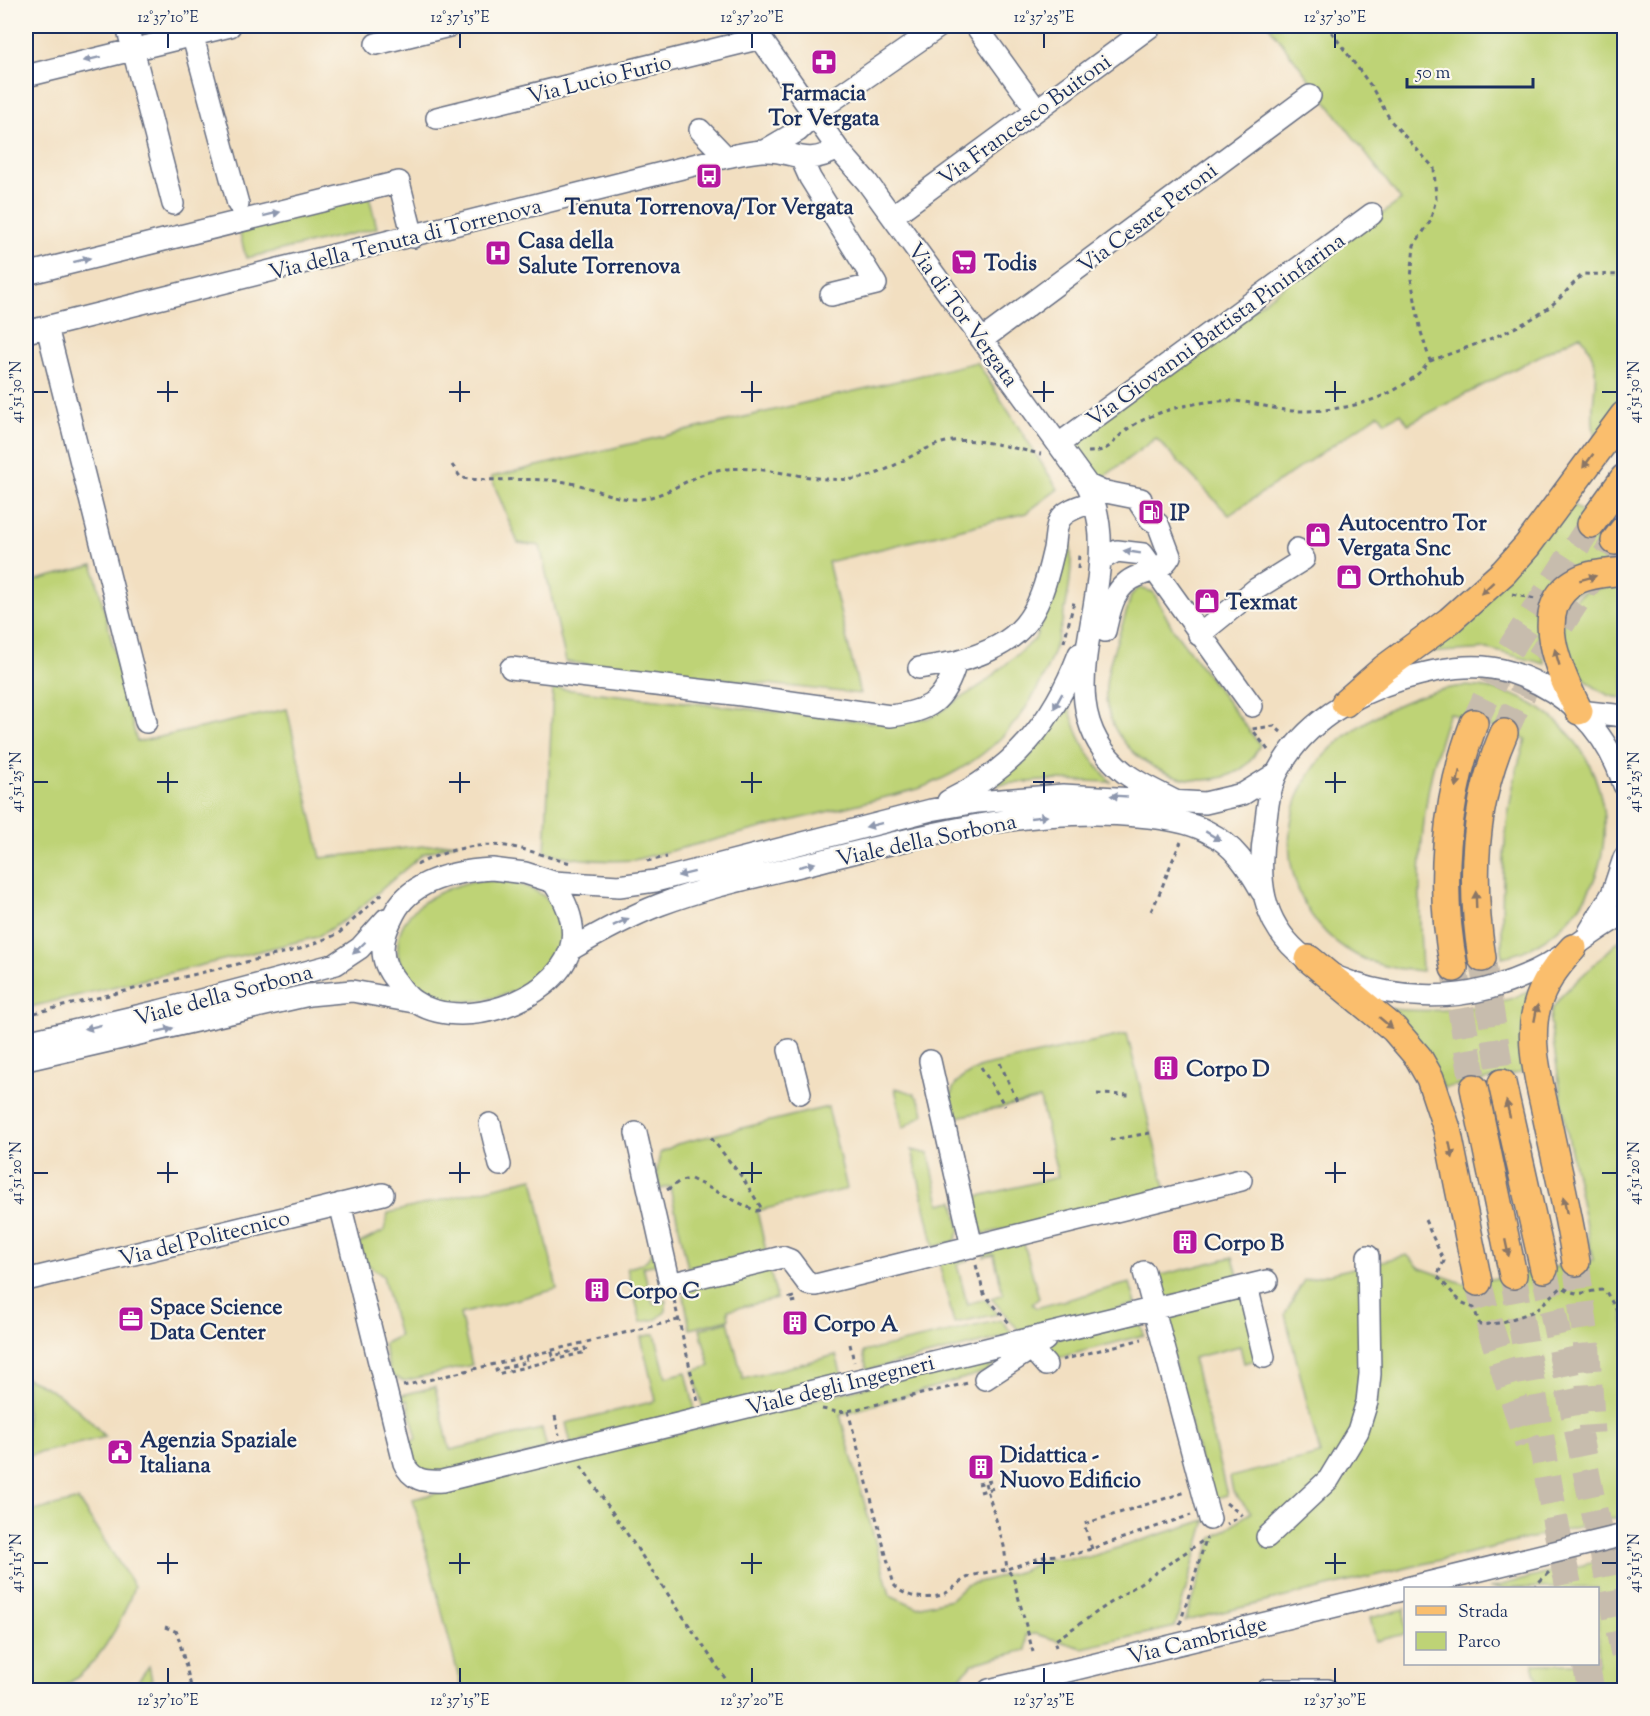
<svg xmlns="http://www.w3.org/2000/svg" width="1650" height="1716" viewBox="0 0 1650 1716" font-family="'Sorts Mill Goudy',serif">
<rect width="100%" height="100%" fill="#fbf7ec"/>
<filter id="ink" filterUnits="userSpaceOnUse"><feTurbulence type="fractalNoise" baseFrequency=".0167" numOctaves="2"/><feDisplacementMap in="SourceGraphic" scale="12" xChannelSelector="R" yChannelSelector="G"/><feConvolveMatrix kernelMatrix="1 2 1 2 8 2 1 2 1" color-interpolation-filters="sRGB"/></filter>
<filter id="wash" filterUnits="userSpaceOnUse"><feTurbulence type="fractalNoise" baseFrequency=".008" numOctaves="4" result="noise"/><feDisplacementMap in="SourceGraphic" scale="24" xChannelSelector="R" yChannelSelector="G"/><feGaussianBlur stdDeviation="1.35" result="paint"/><feColorMatrix in="noise" values="0 0 0 0 0 0 0 0 0 0 0 0 0 0 0 0 0 1.4 0 .05"/><feComposite in="paint" operator="in"/></filter>
<g filter="url(#wash)">
<rect width="100%" height="100%" fill="#f2dfc1"/>
<path fill="#bed376" stroke="#6c816a" stroke-width="1.5" d="M1269,26H1624V415L1598,449C1596,441 1594,433 1593,425C1590,387 1607,370 1580,335L1408,424L1401,413L1385,422L1379,414L1229,515L1156,438L1097,482L1070,444L1401,200Z
M369,196L377,228L246,258L238,226Z
M977,362L1058,489L1026,513L828,562L860,694L566,662L540,546L518,543L491,477Z
M1575,506L1624,545V561L1541,616L1538,638L1545,664L1488,649L1425,653L1567,507Z
M1065,523C1075,547 1071,580 1066,605C1048,695 1006,756 918,789L634,860C603,862 575,860 545,852L553,688L871,722L930,718L983,684L1035,639L1050,601Z
M93,565L137,742L287,709L321,858L458,842L423,854L348,918L317,937L26,1008V583Z
M1624,585V698C1580,698 1535,620 1583,593C1595,587 1611,587 1624,585Z
M1139,588L1153,592L1173,629L1260,745C1255,754 1250,764 1240,770C1190,799 1117,761 1107,706C1100,671 1124,629 1131,595Z
M1465,686C1490,687 1512,692 1534,705C1610,749 1629,855 1568,920C1550,938 1528,953 1502,957C1502,882 1501,811 1526,739L1449,713C1418,797 1417,883 1422,971C1399,969 1378,967 1356,955C1296,924 1272,847 1303,786C1329,733 1408,691 1465,686Z
M1068,702C1076,735 1087,757 1111,782L1054,780L991,785Z
M473,881C506,879 544,883 560,916C568,933 560,954 549,967C519,999 452,1016 415,985C406,977 399,965 398,953C394,910 438,890 473,881Z
M1624,936V1516L1185,1621L1212,1539L1251,1512L1233,1492L1230,1477L1320,1455L1285,1314L1304,1280L1407,1255L1420,1268L1465,1284L1593,1260L1565,1121L1550,1021L1552,1009L1562,995Z
M1533,990L1530,1071L1444,1088L1390,1009C1437,1013 1489,1010 1533,990Z
M1127,1034L1166,1191L984,1234L978,1226L971,1198L1058,1177L1040,1099L953,1118C946,1088 954,1080 981,1067Z
M895,1088C913,1092 920,1094 924,1114L903,1128Z
M828,1107L847,1189L757,1211L766,1251L688,1268L670,1187L660,1189L657,1170L660,1153L677,1144Z
M912,1150L929,1154L940,1204L954,1201L960,1230L955,1241L934,1247Z
M533,1178L557,1289L460,1314L472,1365L404,1381L391,1375L383,1344L399,1336L383,1276L363,1261L358,1244L384,1231L388,1213Z
M1023,1240L1039,1298L1032,1304L1036,1308L1130,1283L1136,1304L1022,1334L991,1298L1003,1294L994,1255L984,1257L986,1252Z
M653,1249L656,1264L643,1267L653,1304L666,1300V1311L657,1319L641,1322L627,1268C641,1265 648,1263 653,1249Z
M1233,1257L1239,1280L1159,1300L1154,1277Z
M967,1258L968,1261L957,1264L967,1304L985,1299L998,1314L954,1323L938,1259Z
M768,1262L777,1299L728,1310L729,1319L690,1329L684,1296L686,1288Z
M1243,1293L1260,1359L1244,1363L1240,1346L1193,1358L1227,1495L1210,1500L1162,1315L1168,1319L1170,1312Z
M1139,1318L1144,1335L1054,1359L1042,1348L1058,1338Z
M1001,1320L1014,1335L867,1370L863,1352Z
M728,1321L743,1379L836,1355L842,1376L704,1412L693,1371L710,1366L700,1329Z
M655,1334L666,1377L686,1372L696,1414L571,1444L566,1423L656,1401L641,1337Z
M1014,1350L985,1372L840,1415L890,1595L917,1607L951,1599L966,1585L1022,1571L1046,1559L1089,1557L1206,1520L1175,1627L1082,1648L1036,1634L1026,1635V1650L972,1664L960,1677L911,1690H462L413,1499Z
M26,1378C57,1390 83,1411 105,1437L26,1456Z
M435,1387L450,1450L542,1429L547,1449L440,1476L421,1473L405,1443L417,1439L407,1400L397,1402L402,1395Z
M78,1500L134,1586C123,1622 95,1673 58,1689C50,1693 35,1691 26,1690V1513Z
M1624,1555V1690H1540L1533,1664H1598V1588H1489Z
M1405,1609V1634L1376,1641L1370,1618Z
M149,1666L154,1690H131Z"/>
</g>
<g filter="url(#ink)">
<g fill="none" stroke-linecap="round" stroke-linejoin="round">
<path stroke="#c7bcad" stroke-width="27" stroke-dasharray="27 14" stroke-linecap="butt" d="M1474,723L1507,654L1591,524
M1504,733L1537,662L1615,541
M1482,958L1502,1083
M1454,968L1474,1088
M1576,1262L1586,1338L1592,1433
M1544,1269L1624,1654
M1513,1275L1557,1531L1569,1588
M1478,1282L1491,1330L1528,1444
M1586,1664L1591,1690"/>
<g stroke="#666d81" stroke-width="24">
<path id="minor" d="M127,26L173,204
M190,26L238,204
M752,26L838,149L867,182L1087,484C1135,583 1031,698 1125,773C1141,785 1160,793 1177,802
M976,26L1036,109
M376,44L449,26
M26,76L230,26
M437,118L761,38
M700,130L726,157
M764,151L798,131L823,107L940,26
M801,158L810,178L876,284L831,295
M898,212L1151,26
M26,274L399,182L413,237
M47,327L146,722
M26,332L726,157C738,155 752,151 764,151C795,150 803,168 838,149
M983,339L1310,96
M1059,444L1372,214
M1088,485L1101,491L1141,499L1140,504L1150,519L1158,524L1170,556C1162,570 1152,570 1138,576C1114,585 1110,609 1105,631
M1102,559L1117,551L1143,554L1252,706
M1199,635L1256,589L1304,559L1297,549
M511,668L742,695L890,716C930,711 945,702 956,662C1024,643 1038,618 1053,553C1056,543 1055,529 1059,521C1065,509 1084,505 1095,501
M919,668L956,662
M1579,711L1624,716
M1624,785C1606,729 1566,690 1510,672C1475,661 1437,669 1403,679C1353,694 1303,724 1278,771C1269,788 1267,810 1265,829C1261,850 1260,877 1265,898C1286,986 1412,1009 1486,989C1516,981 1546,968 1571,949C1589,936 1605,924 1624,914
M948,801C1015,768 1053,722 1079,654
M492,869L525,873L553,882C566,901 578,926 570,950C553,1002 459,1033 414,1001C407,997 401,988 396,981C377,959 381,939 394,914C411,879 457,871 492,869Z
M553,882L619,886L655,881L931,810L977,802L1063,795L1205,803L1243,794L1277,773
M1589,932L1612,894L1624,858
M570,950C599,933 628,917 659,905C709,886 764,875 816,862C922,836 1028,806 1138,816C1160,818 1188,821 1208,832C1234,845 1248,867 1262,892
M26,1042L159,1011L336,964L360,948L386,919
M789,1050L800,1093
M26,1060L309,995L352,991L414,1002
M930,1061L972,1247
M490,1124L500,1165
M636,1133L670,1284L782,1257L790,1260L808,1284L816,1285L1241,1180
M340,1204L404,1463C411,1480 424,1482 442,1481L1267,1281
M1144,1272L1210,1519
M26,1280L383,1194
M1247,1286L1264,1357
M1024,1340L1046,1365
M985,1379L1045,1340
M1267,1537L1329,1479L1358,1431L1367,1402L1370,1374L1368,1256
M1407,1588L1624,1535
M989,1690L1406,1589
M1267,1690H1328"/>
</g>
<g stroke="#666d81" stroke-width="30">
<path id="major" d="M1591,524L1624,478
M1615,541L1624,529
M1345,703L1385,668L1449,621L1504,572L1527,546L1624,415
M1579,711C1561,675 1527,606 1578,580C1592,573 1610,573 1624,571
M1573,948C1557,965 1543,983 1537,1006C1527,1042 1540,1084 1547,1119C1557,1167 1569,1214 1576,1262
M1482,958C1470,883 1473,803 1504,733
M1309,959L1394,1029L1418,1057L1430,1078L1447,1129L1478,1282
M1454,968C1438,887 1445,800 1474,723
M1502,1083L1544,1269
M1474,1088L1513,1275"/>
</g>
<path stroke="#666d81" stroke-width="3" stroke-dasharray="4.5 4.5" stroke-linecap="butt" d="M1430,361C1468,347 1522,330 1553,304C1564,295 1573,283 1583,274L1624,275
M1088,452C1113,452 1112,440 1129,428C1146,417 1165,410 1184,406C1203,402 1224,399 1243,402C1261,404 1279,411 1297,411C1344,412 1400,399 1430,361L1421,332L1411,279L1414,245L1430,222L1436,199L1434,168L1391,121L1371,86L1327,26
M452,465L461,478C498,483 538,475 575,484C597,489 617,501 641,499C672,495 695,471 726,469C768,465 812,483 854,479C886,476 911,452 942,443C973,435 1010,448 1041,454
M1078,569L1079,554
M1512,594L1535,599
M1064,642L1074,602
M1268,750L1252,729L1274,726L1281,732
M647,861L667,857
M417,865C448,848 486,840 522,849C539,853 555,860 572,863
M1151,911C1163,889 1169,865 1181,842
M26,1015L300,949L338,934L384,892
M1000,1063L1018,1103
M981,1067L1005,1106
M1097,1094L1130,1095
M1110,1140L1150,1133
M667,1190L680,1181L691,1179L756,1211L762,1209L742,1177L708,1134
M1425,1220L1444,1261L1437,1276L1461,1302L1474,1308L1480,1325L1500,1323L1535,1311L1562,1287C1581,1299 1586,1290 1605,1290L1620,1316L1624,1315
M976,1265L984,1294L1011,1325
M794,1297L790,1298L791,1302L798,1301
M674,1300L698,1402
M850,1344L854,1362
M526,1356L527,1362L496,1370L497,1374L586,1352L585,1348L553,1356L551,1349
M1062,1360L1142,1339
M403,1386L678,1320
M822,1409L838,1412L848,1411L968,1383
M848,1411L894,1585C905,1598 925,1600 942,1595C952,1591 959,1581 969,1577C981,1572 994,1572 1007,1569L1013,1577L1033,1652
M555,1416L559,1435
M581,1466L733,1690
M985,1483L1004,1546L1007,1569L1046,1556L1079,1553L1191,1515
M978,1484L991,1481
M980,1492L994,1488
M1226,1503L1242,1515L1227,1524
M1092,1549L1084,1524L1186,1492
M1533,1588L1549,1572
M1180,1624L1206,1539
M165,1627L177,1632L192,1690
M1056,1647L1054,1641L1207,1538"/>
<use href="#minor" stroke="#fff" stroke-width="21"/>
<use href="#major" stroke="#fabe6d" stroke-width="27"/>
</g>
<defs><path id="oneway-solid" d="M-6-.8H1V-3.2L6.5 0L1 3.2V.8H-6Z" transform="scale(1.5)"/></defs>
<g fill="#8d97ae">
<use href="#oneway-solid" transform="translate(92 59) rotate(166)"/>
<use href="#oneway-solid" transform="translate(272 214) rotate(-14)"/>
<use href="#oneway-solid" transform="translate(82 260) rotate(-14)"/>
<use href="#oneway-solid" transform="translate(1132 552) rotate(-171)"/>
<use href="#oneway-solid" transform="translate(1058 701) rotate(119)"/>
<use href="#oneway-solid" transform="translate(1119 796) rotate(-177)"/>
<use href="#oneway-solid" transform="translate(1039 817) rotate(-6)"/>
<use href="#oneway-solid" transform="translate(874 825) rotate(166)"/>
<use href="#oneway-solid" transform="translate(1213 836) rotate(31)"/>
<use href="#oneway-solid" transform="translate(807 865) rotate(-14)"/>
<use href="#oneway-solid" transform="translate(686 874) rotate(166)"/>
<use href="#oneway-solid" transform="translate(621 922) rotate(-25)"/>
<use href="#oneway-solid" transform="translate(359 948) rotate(136)"/>
<use href="#oneway-solid" transform="translate(93 1027) rotate(166)"/>
<use href="#oneway-solid" transform="translate(165 1030) rotate(-13)"/>
</g>
<g fill="#8a7666">
<use href="#oneway-solid" transform="translate(1588 461) rotate(127)"/>
<use href="#oneway-solid" transform="translate(1588 578) rotate(-15)"/>
<use href="#oneway-solid" transform="translate(1487 588) rotate(137)"/>
<use href="#oneway-solid" transform="translate(1557 657) rotate(-106)"/>
<use href="#oneway-solid" transform="translate(1458 779) rotate(101)"/>
<use href="#oneway-solid" transform="translate(1476 900) rotate(-92)"/>
<use href="#oneway-solid" transform="translate(1536 1013) rotate(-79)"/>
<use href="#oneway-solid" transform="translate(1386 1023) rotate(40)"/>
<use href="#oneway-solid" transform="translate(1508 1109) rotate(-103)"/>
<use href="#oneway-solid" transform="translate(1451 1150) rotate(78)"/>
<use href="#oneway-solid" transform="translate(1565 1205) rotate(-102)"/>
<use href="#oneway-solid" transform="translate(1507 1248) rotate(78)"/>
</g>
</g>
<path fill="none" stroke="#1b2f5e" stroke-width="2" d="M168,33V48M460,33V48M752,33V48M1044,33V48M1335,33V48M168,381V402M460,381V402M752,381V402M1044,381V402M1335,381V402M33,392H48M157,392H178M449,392H470M741,392H762M1033,392H1054M1325,392H1346M1602,392H1617M168,772V793M460,772V793M752,772V793M1044,772V793M1335,772V793M33,782H48M157,782H178M449,782H470M741,782H762M1033,782H1054M1325,782H1346M1602,782H1617M168,1162V1183M460,1162V1183M752,1162V1183M1044,1162V1183M1335,1162V1183M33,1173H48M157,1173H178M449,1173H470M741,1173H762M1033,1173H1054M1325,1173H1346M1602,1173H1617M168,1553V1574M460,1553V1574M752,1553V1574M1044,1553V1574M1335,1553V1574M33,1563H48M157,1563H178M449,1563H470M741,1563H762M1033,1563H1054M1325,1563H1346M1602,1563H1617M168,1668V1683M460,1668V1683M752,1668V1683M1044,1668V1683M1335,1668V1683"/>
<defs>
<g id="pharmacy-square" transform="scale(1.35)"><rect x="-9" y="-9" width="18" height="18" rx="4" fill="#b5179e" stroke="#fbf7ec"/><path d="M-2-6h4v4h4v4h-4v4h-4v-4h-4v-4h4Z" fill="#fff"/></g>
<g id="bus-square" transform="scale(1.35)"><rect x="-9" y="-9" width="18" height="18" rx="4" fill="#b5179e" stroke="#fbf7ec"/><path d="M-5-6H5V4H4V6H2V4H-2V6H-4V4H-5ZM-3.5-4V0h7V-4ZM-3.5 1.2v1.5H-2V1.2ZM2 1.2v1.5H3.5V1.2Z" fill="#fff"/></g>
<g id="hospital-square" transform="scale(1.35)"><rect x="-9" y="-9" width="18" height="18" rx="4" fill="#b5179e" stroke="#fbf7ec"/><path d="M-5-5h3v3.5h4V-5h3V5h-3V1.5h-4V5h-3Z" fill="#fff"/></g>
<g id="supermarket-square" transform="scale(1.35)"><rect x="-9" y="-9" width="18" height="18" rx="4" fill="#b5179e" stroke="#fbf7ec"/><path d="M-6-5.5h2.5l.6 2H6L4.5 2H-2.5L-4.4-4H-6ZM-1.5 3.2a1.3 1.3 0 1 0 .1 0ZM3 3.2a1.3 1.3 0 1 0 .1 0Z" fill="#fff"/></g>
<g id="fuel-square" transform="scale(1.35)"><rect x="-9" y="-9" width="18" height="18" rx="4" fill="#b5179e" stroke="#fbf7ec"/><path d="M-5.5-6h7V0h2V4h1.3V-2.5L3-4.5l.8-.8L6-3V5H2.5V1h-1V6h-7ZM-4.2-4.7v3.2H.2V-4.7Z" fill="#fff"/></g>
<g id="shop-square" transform="scale(1.35)"><rect x="-9" y="-9" width="18" height="18" rx="4" fill="#b5179e" stroke="#fbf7ec"/><path d="M-5-2.5h2.3a2.7 3.5 0 0 1 5.4 0H5L5.5 6h-11ZM-1.5-2.5h3a1.5 2.3 0 0 0-3 0Z" fill="#fff"/></g>
<g id="building-square" transform="scale(1.35)"><rect x="-9" y="-9" width="18" height="18" rx="4" fill="#b5179e" stroke="#fbf7ec"/><path d="M-4-6H4V6H1V3H-1V6H-4ZM-2.5-4.3h1.7v1.8h-1.7ZM.8-4.3h1.7v1.8H.8ZM-2.5-1h1.7V.8h-1.7ZM.8-1h1.7V.8H.8Z" fill="#fff"/></g>
<g id="office-square" transform="scale(1.35)"><rect x="-9" y="-9" width="18" height="18" rx="4" fill="#b5179e" stroke="#fbf7ec"/><path d="M-6-3h4V-5.5h4V-3h4V5H-6ZM-1-4.5V-3h2v-1.5ZM-6 0V1H6V0Z" fill="#fff"/></g>
<g id="civic-square" transform="scale(1.35)"><rect x="-9" y="-9" width="18" height="18" rx="4" fill="#b5179e" stroke="#fbf7ec"/><path d="M-.6-6.5H3V-4.5H.6V-3L4-1V1h2V6H-6V1h2V-1L-.6-3ZM-1.2 2.5V6h2.4V2.5Z" fill="#fff"/></g>
</defs>
<g fill-rule="evenodd">
<use href="#pharmacy-square" x="824" y="62"/>
<use href="#bus-square" x="709" y="176"/>
<use href="#hospital-square" x="498" y="253"/>
<use href="#supermarket-square" x="964" y="262"/>
<use href="#fuel-square" x="1151" y="512"/>
<use href="#shop-square" x="1318" y="535"/>
<use href="#shop-square" x="1349" y="577"/>
<use href="#shop-square" x="1207" y="601"/>
<use href="#building-square" x="1166" y="1068"/>
<use href="#building-square" x="1185" y="1242"/>
<use href="#building-square" x="597" y="1290"/>
<use href="#office-square" x="131" y="1319"/>
<use href="#building-square" x="795" y="1323"/>
<use href="#civic-square" x="120" y="1452"/>
<use href="#building-square" x="981" y="1467"/>
</g>
<g text-anchor="middle" stroke-width="4.5" stroke-linejoin="round" paint-order="stroke">
<g font-size="22" fill="#1b2f5e" stroke="#fbf7ec">
<text transform="translate(599 78) rotate(-14)" y="8">Via Lucio Furio</text>
<text transform="translate(1024 119) rotate(-36)" y="8">Via Francesco Buitoni</text>
<text transform="translate(1147 217) rotate(-37)" y="8">Via Cesare Peroni</text>
<text transform="translate(405 238) rotate(-14)" y="8">Via della Tenuta di Torrenova</text>
<text transform="translate(964 314) rotate(54)" y="8">Via di Tor Vergata</text>
<text transform="translate(1215 329) rotate(-36)" y="8">Via Giovanni Battista Pininfarina</text>
<text transform="translate(926 839) rotate(-12)" y="8">Viale della Sorbona</text>
<text transform="translate(223 994) rotate(-15)" y="8">Viale della Sorbona</text>
<text transform="translate(204 1237) rotate(-14)" y="8">Via del Politecnico</text>
<text transform="translate(840 1384) rotate(-14)" y="8">Viale degli Ingegneri</text>
<text transform="translate(1197 1639) rotate(-14)" y="8">Via Cambridge</text>
</g>
<g font-size="22" font-weight="bold" fill="#1b2f5e" stroke="#fbf7ec" text-anchor="start">
<text x="824" y="100" text-anchor="middle">Farmacia<tspan x="824" dy="25">Tor Vergata</tspan></text>
<text x="709" y="214" text-anchor="middle">Tenuta Torrenova/Tor Vergata</text>
<text x="518" y="248">Casa della<tspan x="518" dy="25">Salute Torrenova</tspan></text>
<text x="984" y="270">Todis</text>
<text x="1170" y="520">IP</text>
<text x="1338" y="530">Autocentro Tor<tspan x="1338" dy="25">Vergata Snc</tspan></text>
<text x="1368" y="585">Orthohub</text>
<text x="1226" y="609">Texmat</text>
<text x="1186" y="1076">Corpo D</text>
<text x="1204" y="1250">Corpo B</text>
<text x="616" y="1298">Corpo C</text>
<text x="150" y="1314">Space Science<tspan x="150" dy="25">Data Center</tspan></text>
<text x="814" y="1331">Corpo A</text>
<text x="140" y="1447">Agenzia Spaziale<tspan x="140" dy="25">Italiana</tspan></text>
<text x="1000" y="1462">Didattica -<tspan x="1000" dy="25">Nuovo Edificio</tspan></text>
</g>
</g>
<rect width="1650" height="1716" fill="none" stroke="#fbf7ec" stroke-width="66"/>
<rect x="1404" y="1587" width="195" height="78" fill="#fbf7ec" stroke="#a1a7b3" stroke-width="1.5"/>
<rect x="1416" y="1606" width="30" height="9" fill="#fabe6d" stroke="#a1a7b3" stroke-width="1.5"/>
<text x="1458" y="1617" font-size="18" fill="#1b2f5e">Strada</text>
<rect x="1416" y="1632" width="30" height="18" fill="#bed376" stroke="#a1a7b3" stroke-width="1.5"/>
<text x="1458" y="1647" font-size="18" fill="#1b2f5e">Parco</text>
<path d="M1407 78v9h126v-9" fill="none" stroke="#1b2f5e" stroke-width="3"/>
<text x="1416" y="78" font-size="18" fill="#1b2f5e" stroke="#fbf7ec" stroke-width="4.5" paint-order="stroke">50 m</text>
<rect x="33" y="33" width="1584" height="1650" fill="none" stroke="#1b2f5e" stroke-width="2"/>
<g font-size="15" text-anchor="middle" fill="#1b2f5e">
<text x="168" y="22">12°37'10"E</text>
<text x="460" y="22">12°37'15"E</text>
<text x="752" y="22">12°37'20"E</text>
<text x="1044" y="22">12°37'25"E</text>
<text x="1335" y="22">12°37'30"E</text>
<text transform="translate(16 392) rotate(-90)" y="5">41°51'30"N</text>
<text transform="translate(1634 392) rotate(-90)" y="5">41°51'30"N</text>
<text transform="translate(16 782) rotate(-90)" y="5">41°51'25"N</text>
<text transform="translate(1634 782) rotate(-90)" y="5">41°51'25"N</text>
<text transform="translate(16 1173) rotate(-90)" y="5">41°51'20"N</text>
<text transform="translate(1634 1173) rotate(-90)" y="5">41°51'20"N</text>
<text transform="translate(16 1563) rotate(-90)" y="5">41°51'15"N</text>
<text transform="translate(1634 1563) rotate(-90)" y="5">41°51'15"N</text>
<text x="168" y="1705">12°37'10"E</text>
<text x="460" y="1705">12°37'15"E</text>
<text x="752" y="1705">12°37'20"E</text>
<text x="1044" y="1705">12°37'25"E</text>
<text x="1335" y="1705">12°37'30"E</text>
</g>
</svg>
